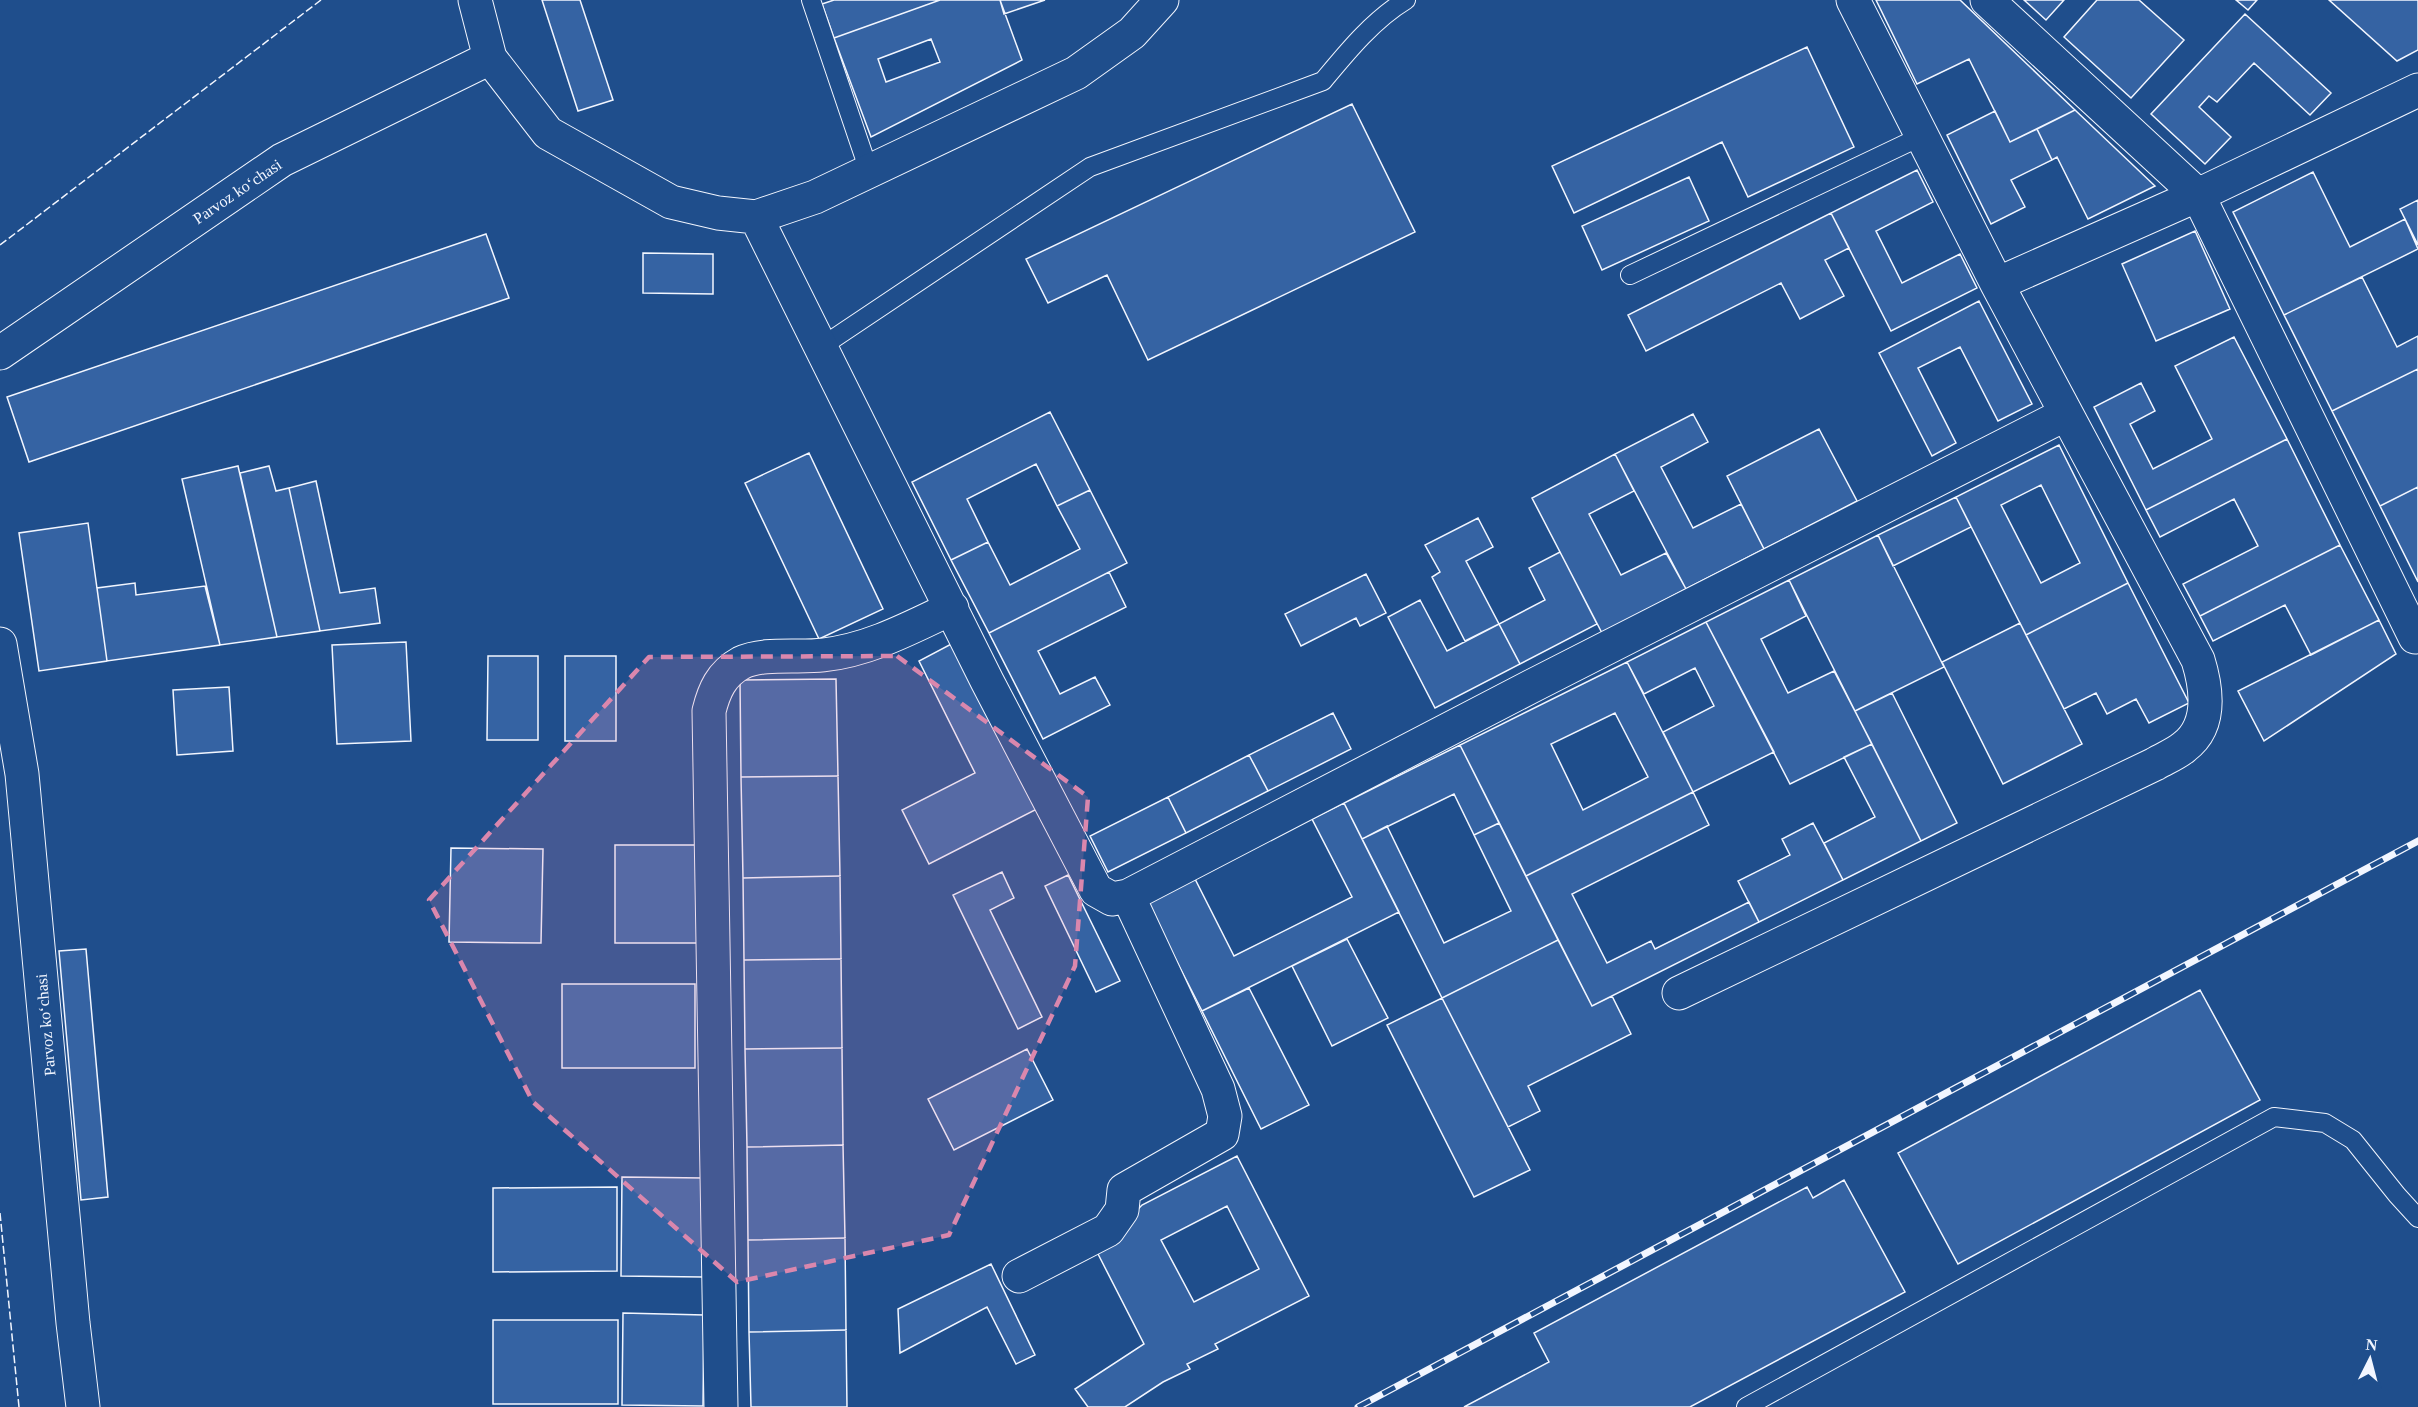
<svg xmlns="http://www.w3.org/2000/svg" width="2418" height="1407" viewBox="0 0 2418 1407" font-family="'Times New Roman',serif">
<rect width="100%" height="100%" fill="#1f4e8c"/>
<path fill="#3563a3" stroke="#f2f6ff" stroke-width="1.5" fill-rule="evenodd" d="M542,0H580L613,100L578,111Z
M834,0H940L834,38L822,4Z
M940,0H1000L1022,60L871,137L834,38ZM931,39L940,62L886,82L878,59Z
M1000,0H1045L1004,14Z
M1876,0H1960L2075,110L2010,142L1969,59L1917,84Z
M2024,0H2064L2046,20Z
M2097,0H2139L2184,40L2131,98L2064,37Z
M2236,0H2257L2248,10Z
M2329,0H2418V50L2397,61Z
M2245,14L2331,93L2310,115L2254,63L2217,102L2209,96L2199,107L2231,137L2205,164L2151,114Z
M1807,47L1854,147L1748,197L1722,142L1574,213L1552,166Z
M1352,104L1415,232L1148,360L1107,275L1048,303L1026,259Z
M2075,110L2155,186L2088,219L2057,157L2052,160L2037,129Z
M1995,111L2010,142L2037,129L2052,160L2011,180L2025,207L1991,224L1947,135Z
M1917,170L1933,202L1876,231L1902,283L1960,254L1977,288L1891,331L1831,213Z
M2313,172L2350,247L2405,219L2418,249L2284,315L2233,212Z
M1689,177L1709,221L1602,270L1582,226Z
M2418,200V245L2400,209Z
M1831,213L1849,248L1825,260L1844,296L1800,319L1781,283L1646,351L1628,315Z
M2195,231L2230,309L2156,341L2122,264Z
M486,234L509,298L29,462L7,397Z
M643,253L713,254V294L643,293Z
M2362,277L2397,347L2418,336V369L2332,411L2284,315Z
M1979,301L2032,404L1998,421L1960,347L1918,368L1956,443L1932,456L1879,353Z
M2234,337L2287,439L2146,510L2094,407L2141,383L2155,411L2130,424L2153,469L2212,439L2175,366Z
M2418,369V487L2380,506L2332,411Z
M1050,412L1090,490L1057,506L1036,464L967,499L988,542L951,560L912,482Z
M1693,414L1708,442L1661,467L1693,528L1741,504L1764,549L1686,589L1615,454Z
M1819,429L1857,501L1764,549L1727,476Z
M2287,439L2340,545L2200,616L2183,584L2258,546L2234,499L2160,537L2146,510Z
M2059,445L2128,583L2026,635L1956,497ZM2041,485L2080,563L2041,583L2001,505Z
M809,453L883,609L819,639L745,483Z
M1615,454L1634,491L1589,514L1621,575L1666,553L1686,589L1602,633L1532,498Z
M238,466L277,637L220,645L182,479Z
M269,466L276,491L289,488L320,631L277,637L240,473Z
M316,481L340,593L375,588L380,623L320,631L289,488Z
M2418,487V582L2380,506Z
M1090,490L1127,563L989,633L951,560L988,542L1010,585L1080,549L1057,506Z
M1956,497L1971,527L1893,566L1878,535Z
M1478,518L1493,547L1466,561L1499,624L1465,641L1432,577L1440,572L1425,545Z
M88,523L107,661L39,671L19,533Z
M1878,535L1944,667L1855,711L1789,580Z
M2340,545L2379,620L2311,655L2285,605L2213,641L2200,616Z
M1560,552L1597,624L1520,664L1499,624L1545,600L1529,568Z
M1109,572L1126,607L1038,651L1060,694L1095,677L1110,705L1043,739L989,633Z
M1366,574L1386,613L1360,626L1356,618L1301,646L1285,614Z
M1789,580L1806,616L1761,639L1788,693L1834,671L1872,744L1790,784L1706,622Z
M135,583L136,595L205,586L220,645L107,661L97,588Z
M2128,583L2189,703L2149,723L2136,699L2107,714L2096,693L2064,709L2026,635Z
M1420,600L1447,651L1499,624L1520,664L1435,708L1388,617Z
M2379,620L2396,654L2264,741L2238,691Z
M1706,622L1774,752L1693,792L1663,732L1714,706L1695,668L1644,694L1627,662Z
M2020,623L2082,744L2003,784L1942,662Z
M406,642L411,741L337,744L332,645Z
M955,642L1039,808L929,864L902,810L975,773L919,661Z
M488,656H538V740H487Z
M565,656H616V741H565Z
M1627,662L1693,792L1526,876L1460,745ZM1615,713L1648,777L1583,810L1551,744Z
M836,679L838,776L741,777L740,680Z
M229,687L233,751L177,755L173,690Z
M1892,693L1957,823L1921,841L1855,711Z
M1333,713L1351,749L1268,791L1249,755Z
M1872,744L1921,841L1843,880L1824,843L1875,817L1844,757Z
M1460,745L1499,823L1474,835L1454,794L1362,839L1344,803Z
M1249,755L1268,791L1186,833L1168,797Z
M838,776L840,876L743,878L741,777Z
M1693,792L1709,825L1572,894L1607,963L1651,941L1655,949L1749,902L1759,922L1592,1006L1526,876Z
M1168,797L1186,833L1108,872L1090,836Z
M1344,803L1399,912L1202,1011L1146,901L1194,877L1234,956L1352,897L1312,819Z
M1499,823L1558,940L1442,998L1362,839L1387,826L1444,943L1511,911L1474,835Z
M1813,823L1843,880L1759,922L1738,881L1790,855L1782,839Z
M615,845H698V943H615Z
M451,848L543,849L541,943L449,942Z
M1002,872L1014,898L990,910L1042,1017L1018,1029L953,895Z
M1068,875L1120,981L1096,992L1045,886Z
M840,876L841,959L744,960L743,878Z
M1347,939L1388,1018L1332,1046L1292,966Z
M1558,940L1592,1006L1612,996L1631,1034L1528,1086L1540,1111L1508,1127L1442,998Z
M86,949L108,1197L81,1200L59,951Z
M841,959L842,1048L745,1049L744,960Z
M562,984H695V1068H562Z
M1249,988L1309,1105L1261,1129L1202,1011Z
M2200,990L2260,1100L1958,1264L1898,1153Z
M1442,998L1530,1170L1474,1197L1387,1025Z
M842,1048L843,1145L747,1147L745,1049Z
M1027,1049L1053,1100L954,1150L928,1099Z
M843,1145L845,1238L748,1240L747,1147Z
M1237,1156L1309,1296L1215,1344L1218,1349L1187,1364L1190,1369L1163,1382L1125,1407H1088L1075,1389L1144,1344L1097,1252L1142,1205ZM1227,1206L1259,1269L1194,1302L1161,1240Z
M622,1177L704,1178L703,1277L621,1276Z
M1844,1180L1905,1292L1690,1407H1464L1549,1362L1534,1333L1807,1187L1813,1198Z
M617,1187V1271L493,1272V1188Z
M845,1238L846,1330L749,1332L748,1240Z
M991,1264L1035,1355L1016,1364L987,1307L900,1353L898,1309Z
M623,1313L704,1315L703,1406L622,1405Z
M493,1320H618V1404H493Z
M846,1330L847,1407H751L749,1332Z"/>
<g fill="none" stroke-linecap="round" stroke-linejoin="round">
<g stroke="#f2f6ff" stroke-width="20">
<path id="service" d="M811,0L869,171
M1630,275L1922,136
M821,347L1090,167L1323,81C1347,52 1373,20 1406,0
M1746,1407L2274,1117L2325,1123L2353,1140L2397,1195L2418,1218"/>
</g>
<g stroke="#f2f6ff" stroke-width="35">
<path id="minor" d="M475,0L490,58L548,133L671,202L718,213L756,217L815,197L1076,73L1132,33L1162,0
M1987,0L2198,195L2415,637
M756,217L987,681L1096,890L1112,899L1128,896L1532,686L2066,414
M1997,284L2198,195L2418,90
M0,353L282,160L490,58
M0,644L22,774L73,1323L83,1407
M1679,993L2155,764C2165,758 2176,754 2184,747C2212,726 2207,689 2198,660L1997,284L1853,0
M1019,1276L1108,1230L1122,1210L1124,1190L1222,1134L1225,1116L1218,1089L1128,896
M721,1407L709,711C714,691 721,674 741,663C763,652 799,658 823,655C869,650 910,628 952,608"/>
</g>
<use href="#service" stroke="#1f4e8c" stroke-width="18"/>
<use href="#minor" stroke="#1f4e8c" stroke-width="33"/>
<g stroke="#f2f6ff" stroke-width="7">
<path id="rail" d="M1358,1407L2418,841"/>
</g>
<use href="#rail" stroke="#1f4e8c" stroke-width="4.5" stroke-dasharray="14" stroke-linecap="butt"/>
<path stroke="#f2f6ff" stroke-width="1.5" stroke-dasharray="8 3" stroke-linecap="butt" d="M0,245L321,0
M0,1213L19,1407"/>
</g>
<path fill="#da87ad" fill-opacity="0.2" stroke="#da87ad" stroke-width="4.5" stroke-dasharray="12 8" stroke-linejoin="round" d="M897,656L1088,797L1075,966L949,1235L737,1282L533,1102L429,900L649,657Z"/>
<g text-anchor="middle" stroke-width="4.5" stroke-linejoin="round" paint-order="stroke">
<g font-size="16" fill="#f2f6ff" stroke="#1f4e8c">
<text transform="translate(237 191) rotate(-34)" y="6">Parvoz koʻchasi</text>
<text transform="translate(45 1025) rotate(-95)" y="6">Parvoz koʻchasi</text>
</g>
</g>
<g transform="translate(2370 1359) rotate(6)" stroke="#1f4e8c" stroke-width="4.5" paint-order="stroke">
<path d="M0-4.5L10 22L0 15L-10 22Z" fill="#f2f6ff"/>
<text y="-9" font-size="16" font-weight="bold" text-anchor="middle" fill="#f2f6ff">N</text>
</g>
</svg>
